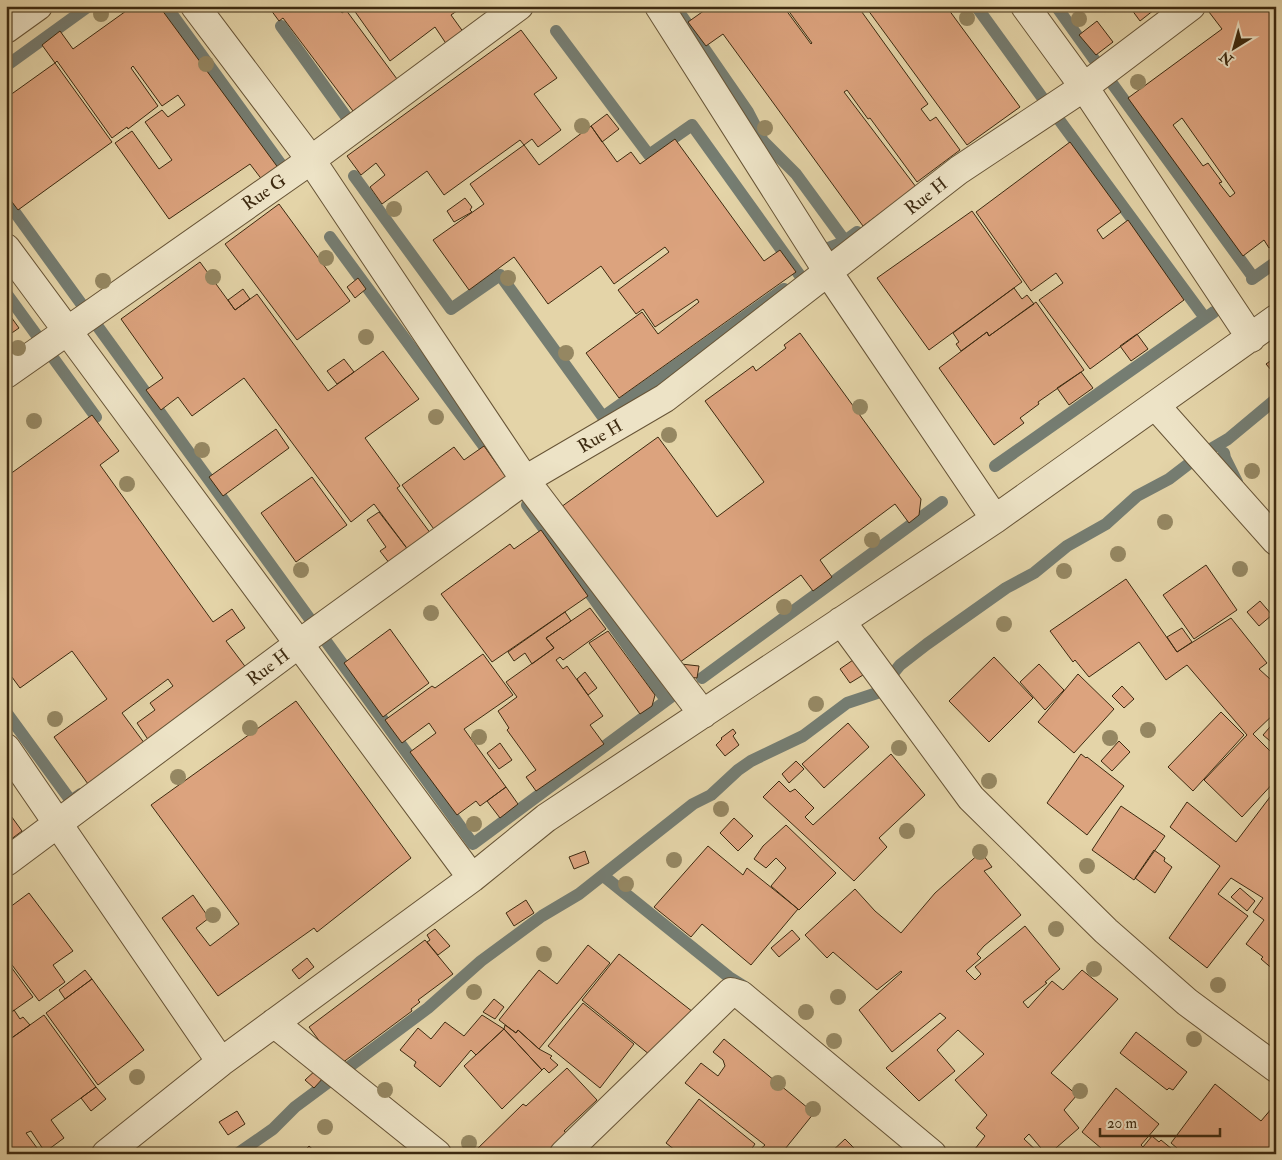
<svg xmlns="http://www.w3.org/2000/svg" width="1282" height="1160" viewBox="0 0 1282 1160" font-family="'IM FELL Double Pica',serif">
<rect width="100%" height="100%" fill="#e4d4a8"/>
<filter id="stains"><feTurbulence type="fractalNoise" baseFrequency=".004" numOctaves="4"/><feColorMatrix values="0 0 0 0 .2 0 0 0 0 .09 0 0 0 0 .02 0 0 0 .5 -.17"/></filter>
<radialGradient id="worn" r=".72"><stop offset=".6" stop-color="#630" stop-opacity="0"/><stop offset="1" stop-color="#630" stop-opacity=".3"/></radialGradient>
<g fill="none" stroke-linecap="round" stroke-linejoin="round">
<path stroke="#757d72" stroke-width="12" d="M166,6L285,170
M976,6L1044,100
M1056,6L1096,62
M681,15L748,112L763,141L796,174L845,241
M281,26L350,122
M556,31L649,155L692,125L801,277
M6,66L89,6
M1111,82L1253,277
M1060,121L1205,318
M354,176L451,309L500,275L603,417L784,289
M6,200L473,844L671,697
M330,237L511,483
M816,256L823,250L842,243L857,232
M1252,279L1276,262
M6,293L96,417
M1224,453L1225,458L1237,482
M995,466L1214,312
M527,505L666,700
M702,678L942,502
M6,712L71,801L81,794
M606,878L729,977L745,987
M237,1154L273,1129L295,1107L428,1008L481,961L542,916L579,894L693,804L711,795L738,770L751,761L803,736L847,703L877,693L900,665L927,644L1006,588L1034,573L1067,546L1106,524L1137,496L1169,479L1199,456L1228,439L1276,399"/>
</g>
<path fill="#dca37e" stroke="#3d2a10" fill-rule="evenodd" d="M133,6H159L279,169L263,181L250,164L169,219L115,143L132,131L159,169L172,160L145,122L162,110L168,117L185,105L178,95L162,106L133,66L131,68L158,106L128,129L127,127L112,138L57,61L55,63L42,45L60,31L73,49Z
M268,6H337L342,13L346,10L397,79L353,111L283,18L279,21Z
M351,6H464L451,15L464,33L447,45L435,27L390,61Z
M703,6H783L811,44L812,43L785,6H851L855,11L859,8L928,104L921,109L930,121L936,117L960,150L917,182L870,118L868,119L847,90L844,92L916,187L863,226L723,34L706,46L688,22L705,10Z
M865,6H946L1020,107L967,145Z
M1129,6H1159L1140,21Z
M1217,6H1276V251L1272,246L1269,248L1264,240L1243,256L1128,98L1222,29L1209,12ZM1182,118L1235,193L1230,197L1219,183L1222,182L1208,163L1203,166L1173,125Z
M1097,21L1113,42L1096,55L1079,35Z
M521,30L557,78L534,94L561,130L538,147L532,139L524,145L520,140L444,195L427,171L382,204L370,187L385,175L376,163L361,175L347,156Z
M55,63L112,142L18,210L6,194V98Z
M607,114L619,129L602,142L591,126Z
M591,126L617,162L631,152L640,164L675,139L764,261L780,250L796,272L619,398L586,353L642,312L658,334L699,302L697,299L655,327L643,309L636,314L618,290L669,252L665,247L614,284L601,266L548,304L514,257L469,290L433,240L484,204L470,184L524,145L539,165Z
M1070,142L1121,212L1097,230L1103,239L1128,220L1184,300L1090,369L1039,300L1063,283L1056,273L1031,291L976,212Z
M465,198L472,207L470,210L472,212L454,222L447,211Z
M279,204L350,301L297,340L225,244Z
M972,211L1022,282L929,350L877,278Z
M200,262L235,310L257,294L328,391L383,351L419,399L365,438L400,486L397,488L431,534L409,551L374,504L351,522L244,378L192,416L178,397L161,410L146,390L163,378L121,319Z
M358,278L366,289L355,298L347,287Z
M1014,288L1022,299L1027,295L1034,304L989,336L987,332L961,351L956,344L959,342L953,333Z
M243,289L250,299L235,310L228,300Z
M1036,302L1084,370L1038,402L1039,404L1020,418L1024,423L994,445L939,368L987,332L989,336Z
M6,310L19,328L6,337Z
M800,333L921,499L919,515L909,523L895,504L820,560L832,577L813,591L801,575L676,665L561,507L658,437L717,517L764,482L705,401L753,366L756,371L786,348L784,345Z
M1137,334L1148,349L1131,361L1120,346Z
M1276,357V376L1266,364Z
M344,359L354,372L337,384L327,371Z
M1081,372L1093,388L1069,405L1057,388Z
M92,415L119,451L100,465L213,622L232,609L245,628L226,641L247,669L149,741L137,723L155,710L150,703L173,686L168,679L122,713L145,744L88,784L54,737L107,699L72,651L20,688L6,669V477Z
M276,429L289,448L223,496L209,477Z
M484,446L508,480L436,532L402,485L454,447L464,460Z
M312,477L347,525L296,562L261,513Z
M379,512L409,551L390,564L380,551L386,547L367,520Z
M541,530L588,596L492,662L441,594L510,544L514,549Z
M1206,565L1237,610L1194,639L1163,595Z
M1126,579L1177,652L1231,618L1267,663L1259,669L1270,679L1272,676L1276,680V712L1253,734L1276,757V780L1242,817L1204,780L1247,735L1187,665L1166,680L1139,642L1089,677L1075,660L1073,662L1050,631Z
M1260,601L1272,615L1259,626L1247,612Z
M590,608L606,629L563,660L560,657L556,660L563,669L567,666L603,716L590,725L604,744L536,791L526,777L536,770L507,730L509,728L498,711L517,697L506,682L554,648L546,638Z
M565,612L571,621L546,638L554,648L532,664L525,653L514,661L508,652Z
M1182,628L1192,642L1177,652L1167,637Z
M390,629L429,683L383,717L344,663Z
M608,631L655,695L652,706L640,714L589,643Z
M483,654L513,695L464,729L506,787L480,806L476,801L457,815L410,752L436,733L429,723L402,743L385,720L432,686L435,688Z
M994,657L1033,698L989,742L949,701Z
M853,660L863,675L850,683L840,669Z
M681,664L699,666L697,678L679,676Z
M1039,664L1064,690L1045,710L1020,682Z
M585,672L597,688L588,695L577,679Z
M1078,674L1114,709L1074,753L1038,722Z
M1122,686L1134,699L1124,708L1112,696Z
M296,701L411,858L317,932L314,928L218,996L162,918L193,895L209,918L196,928L210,946L239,924L151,805Z
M1221,712L1244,735L1193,791L1168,767Z
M1276,720V746L1263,735Z
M848,723L869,747L824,788L802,764Z
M733,729L736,733L733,736L739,745L725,756L716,745L722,739L721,738Z
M1119,741L1130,752L1112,771L1101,761Z
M500,743L512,760L499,769L487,753Z
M891,754L925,795L879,838L887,847L854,881L763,797L779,781L790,792L795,789L814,808L805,817L813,825Z
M1081,754L1086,758L1087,757L1124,786L1087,835L1047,803Z
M796,761L804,769L789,783L782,774Z
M506,787L518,804L500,818L487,801Z
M1276,789V972L1261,959L1263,957L1246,944L1264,920L1253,912L1263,898L1231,878L1218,894L1248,916L1207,968L1169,938L1220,866L1170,827L1187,802L1236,842Z
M1121,806L1165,836L1134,880L1092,850Z
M6,809L22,831L6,843Z
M734,818L753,836L738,851L720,833Z
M786,825L836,873L799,910L771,886L786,868L776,858L766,868L754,859L763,846Z
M708,846L743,875L747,868L798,909L751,965L702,924L691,937L654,907Z
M1154,850L1165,858L1164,861L1172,867L1155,893L1135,878Z
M585,851L589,863L574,869L569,857Z
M981,852L992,867L984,871L1021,915L984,946L977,954L981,958L966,971L975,980L981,974L975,967L1025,926L1060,969L1045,982L1047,983L1023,1002L1028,1008L1052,981L1063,990L1082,970L1118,999L1051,1073L1077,1095L1064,1110L1079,1128L1049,1154H1046L1029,1134L1024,1139L1040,1154H971L985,1136L976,1128L987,1115L955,1080L984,1054L958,1030L937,1050L955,1071L919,1101L886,1068L946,1018L940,1013L892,1052L859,1010L902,972L901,971L877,990L833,952L827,958L805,935L855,889L875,911L901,933L935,893Z
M1240,888L1255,901L1247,911L1231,897Z
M29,893L73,951L53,965L65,982L39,1001L6,957V910Z
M526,900L534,913L514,926L506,913Z
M435,929L450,946L438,955L427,942L430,940L427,935Z
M792,930L800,939L779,957L771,948Z
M425,940L453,974L418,1000L420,1002L411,1009L412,1011L338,1066L309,1027Z
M588,945L610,963L539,1049L518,1030L516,1033L499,1020L539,970L557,984Z
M619,954L693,1012L655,1059L582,1000Z
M307,958L314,967L299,979L292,970Z
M6,960L33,997L6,1016Z
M85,970L92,979L65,999L59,990Z
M92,979L144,1050L98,1085L46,1013Z
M494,999L504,1007L495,1019L483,1012Z
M583,1003L634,1044L600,1088L548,1046Z
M14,1010L20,1019L23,1017L30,1025L6,1042V1016Z
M44,1015L96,1087L51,1120L64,1138L45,1152L31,1131L26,1133L40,1152L37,1154H6V1042Z
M482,1015L504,1029L476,1055L471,1050L440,1087L414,1066L416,1062L400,1050L418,1028L431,1039L445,1022L464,1036Z
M505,1025L516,1033L518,1030L539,1049L552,1056L550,1058L558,1065L549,1073L544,1068L542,1070L504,1029Z
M504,1029L542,1070L502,1109L464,1066Z
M1136,1032L1187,1072L1173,1090L1169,1088L1167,1090L1120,1053Z
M724,1039L814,1113L781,1154H755L765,1145L685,1083L701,1063L718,1076L725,1066L723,1060L713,1052Z
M567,1068L597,1100L564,1131L570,1136L552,1154H472L523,1104L526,1106Z
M317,1069L324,1077L314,1088L305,1080Z
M1215,1084L1261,1121L1272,1108L1276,1110V1154H1184L1171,1143Z
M96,1087L106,1099L91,1111L81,1098Z
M1116,1088L1159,1124L1141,1145L1143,1147L1152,1136L1159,1142L1161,1140L1178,1154H1108L1082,1132Z
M699,1099L755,1144L748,1154H680L666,1143Z
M237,1111L245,1124L228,1135L219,1122Z
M845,1139L860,1154H829Z
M309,1146L318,1154H302Z"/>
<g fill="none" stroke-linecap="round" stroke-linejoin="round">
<g stroke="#675436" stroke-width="30">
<path id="street" d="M195,6L311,160L525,480L703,714
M659,6L828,272L995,519
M1025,6L1084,87L1251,338
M6,29L38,6
M6,248L472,878
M6,374L311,160L519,6
M1155,405L1276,541
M841,621L971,798L1106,931L1187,1002L1276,1068
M6,748L221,1062
M6,862L300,643L525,480L665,398L959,170L1084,87L1191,6
M274,1023L437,1154
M106,1154L221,1062L472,878L546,818L995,519L1276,319
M564,1154L731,992L741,995L932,1154"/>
</g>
<use href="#street" stroke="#ede3c6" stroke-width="28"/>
</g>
<g fill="#958762">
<circle cx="101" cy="14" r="8"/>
<circle cx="967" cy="18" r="8"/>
<circle cx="1079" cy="19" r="8"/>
<circle cx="206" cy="64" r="8"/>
<circle cx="1138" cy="82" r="8"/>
<circle cx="582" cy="126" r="8"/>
<circle cx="765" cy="128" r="8"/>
<circle cx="394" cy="209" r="8"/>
<circle cx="326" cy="258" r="8"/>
<circle cx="213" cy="277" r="8"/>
<circle cx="508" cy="278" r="8"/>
<circle cx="103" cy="281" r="8"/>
<circle cx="366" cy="337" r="8"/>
<circle cx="18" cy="348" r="8"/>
<circle cx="566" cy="353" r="8"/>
<circle cx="860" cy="407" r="8"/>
<circle cx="436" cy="417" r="8"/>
<circle cx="34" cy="421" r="8"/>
<circle cx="669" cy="435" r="8"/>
<circle cx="202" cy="450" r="8"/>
<circle cx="1252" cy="471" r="8"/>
<circle cx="127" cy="484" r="8"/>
<circle cx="1165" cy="522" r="8"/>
<circle cx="872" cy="540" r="8"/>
<circle cx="1118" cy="554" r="8"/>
<circle cx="1240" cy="569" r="8"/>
<circle cx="301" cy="570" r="8"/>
<circle cx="1064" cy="571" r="8"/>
<circle cx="784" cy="607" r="8"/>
<circle cx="431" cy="613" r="8"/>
<circle cx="1004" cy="624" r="8"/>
<circle cx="816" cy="704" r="8"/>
<circle cx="55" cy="719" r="8"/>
<circle cx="250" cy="728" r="8"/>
<circle cx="1148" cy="730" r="8"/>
<circle cx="479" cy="737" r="8"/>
<circle cx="1110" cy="738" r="8"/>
<circle cx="899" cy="748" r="8"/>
<circle cx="178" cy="777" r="8"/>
<circle cx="989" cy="781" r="8"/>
<circle cx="721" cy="809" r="8"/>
<circle cx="474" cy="824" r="8"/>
<circle cx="907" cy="831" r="8"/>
<circle cx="980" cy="852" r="8"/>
<circle cx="674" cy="860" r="8"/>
<circle cx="1087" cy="866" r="8"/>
<circle cx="626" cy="884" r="8"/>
<circle cx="213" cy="915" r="8"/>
<circle cx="1056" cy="929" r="8"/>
<circle cx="544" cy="954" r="8"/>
<circle cx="1094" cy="969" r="8"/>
<circle cx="1218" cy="985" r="8"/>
<circle cx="474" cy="992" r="8"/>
<circle cx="838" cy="997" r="8"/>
<circle cx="806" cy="1012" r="8"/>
<circle cx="1194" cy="1039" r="8"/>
<circle cx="834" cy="1041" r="8"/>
<circle cx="137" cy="1077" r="8"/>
<circle cx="778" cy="1083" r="8"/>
<circle cx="385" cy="1090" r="8"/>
<circle cx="1080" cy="1091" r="8"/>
<circle cx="813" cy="1109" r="8"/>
<circle cx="325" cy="1127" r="8"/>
<circle cx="469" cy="1143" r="8"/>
</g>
<g text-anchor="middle" stroke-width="5" stroke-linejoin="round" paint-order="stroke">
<g font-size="18" fill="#3d2a10" stroke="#ede3c6">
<text transform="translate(264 192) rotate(-35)" y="6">Rue G</text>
<text transform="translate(926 196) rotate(-38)" y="6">Rue H</text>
<text transform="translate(600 436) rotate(-30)" y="6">Rue H</text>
<text transform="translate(268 667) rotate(-37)" y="6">Rue H</text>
</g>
</g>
<rect width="1282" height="1160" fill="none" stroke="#e4d4a8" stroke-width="25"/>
<rect x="8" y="8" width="1267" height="1145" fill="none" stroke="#3d2a10" stroke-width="2.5"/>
<rect x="12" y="12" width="1257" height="1135" fill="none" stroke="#3d2a10"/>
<g transform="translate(1234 48) rotate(217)" stroke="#ede3c6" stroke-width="4" paint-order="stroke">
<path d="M0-4L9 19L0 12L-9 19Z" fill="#3d2a10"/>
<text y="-8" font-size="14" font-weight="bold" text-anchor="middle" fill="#3d2a10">N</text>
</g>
<path d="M1100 1128v8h120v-8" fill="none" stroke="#3d2a10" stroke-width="2.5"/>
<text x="1107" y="1128" font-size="15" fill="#3d2a10" stroke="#ede3c6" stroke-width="4" paint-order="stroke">20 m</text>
<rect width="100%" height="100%" filter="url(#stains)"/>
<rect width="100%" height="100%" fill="url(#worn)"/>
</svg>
